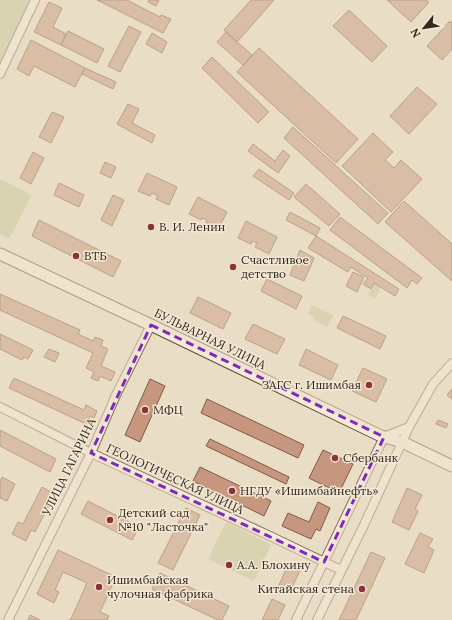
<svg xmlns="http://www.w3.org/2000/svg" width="452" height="620" viewBox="0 0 452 620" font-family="Lora,serif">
<rect width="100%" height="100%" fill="#eaddc5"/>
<path fill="#c5c89a" d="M0,0H31L0,64Z
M0,179L32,195L9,239L0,234Z
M374,283L381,287L375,299L368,295Z
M312,305L333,315L327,327L313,320L314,317L308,313Z
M226,522L271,545L254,581L208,559Z"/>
<path fill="#c6977e" stroke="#815944" d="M97,0H127L160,17L161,15L171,19L163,33Z
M149,0H159L156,6L148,2Z
M251,0H274L237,42L224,30Z
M387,0H426L429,2L411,22Z
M49,2L62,8L53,27L66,34L61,45L34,32Z
M349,10L387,46L372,62L333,26Z
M450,21L452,23V49L442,60L427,46Z
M129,26L141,32L120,72L108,66Z
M68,31L104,49L97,63L61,45Z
M226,32L252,55L243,65L217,42Z
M152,33L167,42L162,53L146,44Z
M31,40L85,68L75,87L34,66L29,76L17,69Z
M259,48L358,139L336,163L237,72Z
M212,57L269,112L258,123L202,68Z
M85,68L116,82L113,89L82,74Z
M417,87L437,104L409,134L390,116Z
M128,104L139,109L132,123L155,135L152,143L117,124Z
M52,112L64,117L51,143L39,137Z
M293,127L388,213L378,224L284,138Z
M373,133L393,152L385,160L394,168L401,160L422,179L391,212L342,166Z
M253,144L275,161L283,150L290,156L278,173L248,151Z
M33,152L44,158L31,184L20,178Z
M105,162L116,167L111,178L100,173Z
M259,169L294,193L289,200L253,176Z
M147,173L177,187L169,205L156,199L158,196L152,193L150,196L138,191Z
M59,183L84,195L79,207L54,195Z
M306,184L340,214L329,226L294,197Z
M113,195L124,200L112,226L101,220Z
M198,197L227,212L218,229L206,223L207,220L202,218L201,220L189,214Z
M404,201L452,244V281L385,222Z
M290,212L320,228L316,236L286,220Z
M340,217L422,278L417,284L412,280L407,288L330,230Z
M39,220L121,261L113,277L32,236Z
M246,221L277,237L269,254L255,247L257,243L252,241L251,244L238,238Z
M316,236L399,289L395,296L374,283L371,289L363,284L368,278L351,267L348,272L308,248Z
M300,250L314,258L304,281L290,275Z
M353,272L364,277L357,292L346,286Z
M267,279L302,296L296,309L261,291Z
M0,294L80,330L78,334L93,341L95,337L103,340L101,346L108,349L101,366L115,372L111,381L100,376L98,381L91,378L94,372L86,368L93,353L0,310Z
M198,297L231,313L223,329L190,313Z
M343,316L386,336L380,349L337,328Z
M253,324L285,339L277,354L245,339Z
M0,334L33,350L28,359L24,357L22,360L0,349Z
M49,349L59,353L55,362L44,357Z
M306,349L338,365L331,380L299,365Z
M363,368L387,379L376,402L352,391Z
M14,378L84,410L86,405L97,411L94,418L90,416L86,424L9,388Z
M150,379L165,386L140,442L125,435Z
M452,389V399L447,395Z
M207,399L304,445L298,458L201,413Z
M438,420L448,424L446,428L436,424Z
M0,430L56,459L50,472L0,446Z
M210,439L289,477L286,484L206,446Z
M323,450L353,464L339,493L309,478Z
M200,467L271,501L264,516L193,481Z
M2,477L15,484L7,501L0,498V482Z
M42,487L55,494L35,532L31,530L26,541L12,534L18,522L23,524Z
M407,488L422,495L415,509L418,511L409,530L392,522Z
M88,501L139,527L132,540L81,514Z
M318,502L330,508L320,531L316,529L311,539L282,526L288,513L309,522Z
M186,508L200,515L173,570L158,563Z
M420,533L433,539L428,547L434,550L424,573L405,564Z
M58,550L116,577L100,612L109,616L107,620H69L71,619L87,583L63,572L55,590L59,592L54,603L37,594Z
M371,552L385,558L356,620H339Z
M289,563L301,568L290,592L278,587Z
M160,573L229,606L222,620H218L152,589Z
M272,599L285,605L278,620H262Z
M30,615L40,620H28Z"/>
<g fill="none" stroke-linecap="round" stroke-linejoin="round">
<g stroke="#846f5d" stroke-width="10">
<path id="street" d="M0,74L35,0
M0,407L91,453L270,536L341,570
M8,620L91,453L116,395L151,325
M296,620L384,437L409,427
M317,620L364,525L409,427L433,384L452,363"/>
</g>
<g stroke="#665040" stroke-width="13">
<path id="secondary" d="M0,254L151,325L381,436L402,442L452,466"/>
</g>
<use href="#street" stroke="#f6ebd8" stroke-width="8"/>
<use href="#secondary" stroke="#f6ebd8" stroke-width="11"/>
</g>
<path d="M0 0H452V620H0ZM151,325L384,437L324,562L91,453Z" fill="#eaddc5" fill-opacity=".55" fill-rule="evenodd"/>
<path fill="none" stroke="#7b2cbf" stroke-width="3" stroke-dasharray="8 5" stroke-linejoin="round" d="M151,325L384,437L324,562L91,453Z"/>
<g fill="#8e3138" stroke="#f2e8d4" stroke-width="1.5">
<circle cx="151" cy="227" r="4"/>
<circle cx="76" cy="256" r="4"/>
<circle cx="233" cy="267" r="4"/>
<circle cx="369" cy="385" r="4"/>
<circle cx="145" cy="410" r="4"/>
<circle cx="335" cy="458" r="4"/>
<circle cx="232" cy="491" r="4"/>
<circle cx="110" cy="520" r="4"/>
<circle cx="229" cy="565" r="4"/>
<circle cx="99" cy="587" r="4"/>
<circle cx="362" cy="589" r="4"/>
</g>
<g text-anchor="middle" stroke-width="3" stroke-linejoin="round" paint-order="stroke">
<g font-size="12" fill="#35281f" stroke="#f2e8d4" text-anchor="start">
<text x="159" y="231">В. И. Ленин</text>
<text x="84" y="260">ВТБ</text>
<text x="241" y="264">Счастливое<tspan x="241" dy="14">детство</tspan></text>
<text x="361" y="389" text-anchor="end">ЗАГС г. Ишимбая</text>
<text x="153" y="414">МФЦ</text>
<text x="343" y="462">Сбербанк</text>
<text x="240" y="495">НГДУ «Ишимбайнефть»</text>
<text x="118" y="517">Детский сад<tspan x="118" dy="14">№10 "Ласточка"</tspan></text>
<text x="237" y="569">А.А. Блохину</text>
<text x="107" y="584">Ишимбайская<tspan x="107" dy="14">чулочная фабрика</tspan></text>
<text x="354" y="593" text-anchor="end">Китайская стена</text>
</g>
<g font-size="12" fill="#35281f" stroke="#f2e8d4">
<text transform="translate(210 339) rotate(26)" y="4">БУЛЬВАРНАЯ УЛИЦА</text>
<text transform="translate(69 467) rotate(-64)" y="4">УЛИЦА ГАГАРИНА</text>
<text transform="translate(175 479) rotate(25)" y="4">ГЕОЛОГИЧЕСКАЯ УЛИЦА</text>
</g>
</g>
<g transform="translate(424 28) rotate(240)" stroke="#f2e8d4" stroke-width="3" paint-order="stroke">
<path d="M0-3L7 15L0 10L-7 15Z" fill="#35281f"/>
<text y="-6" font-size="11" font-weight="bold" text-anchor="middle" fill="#35281f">N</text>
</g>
</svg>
